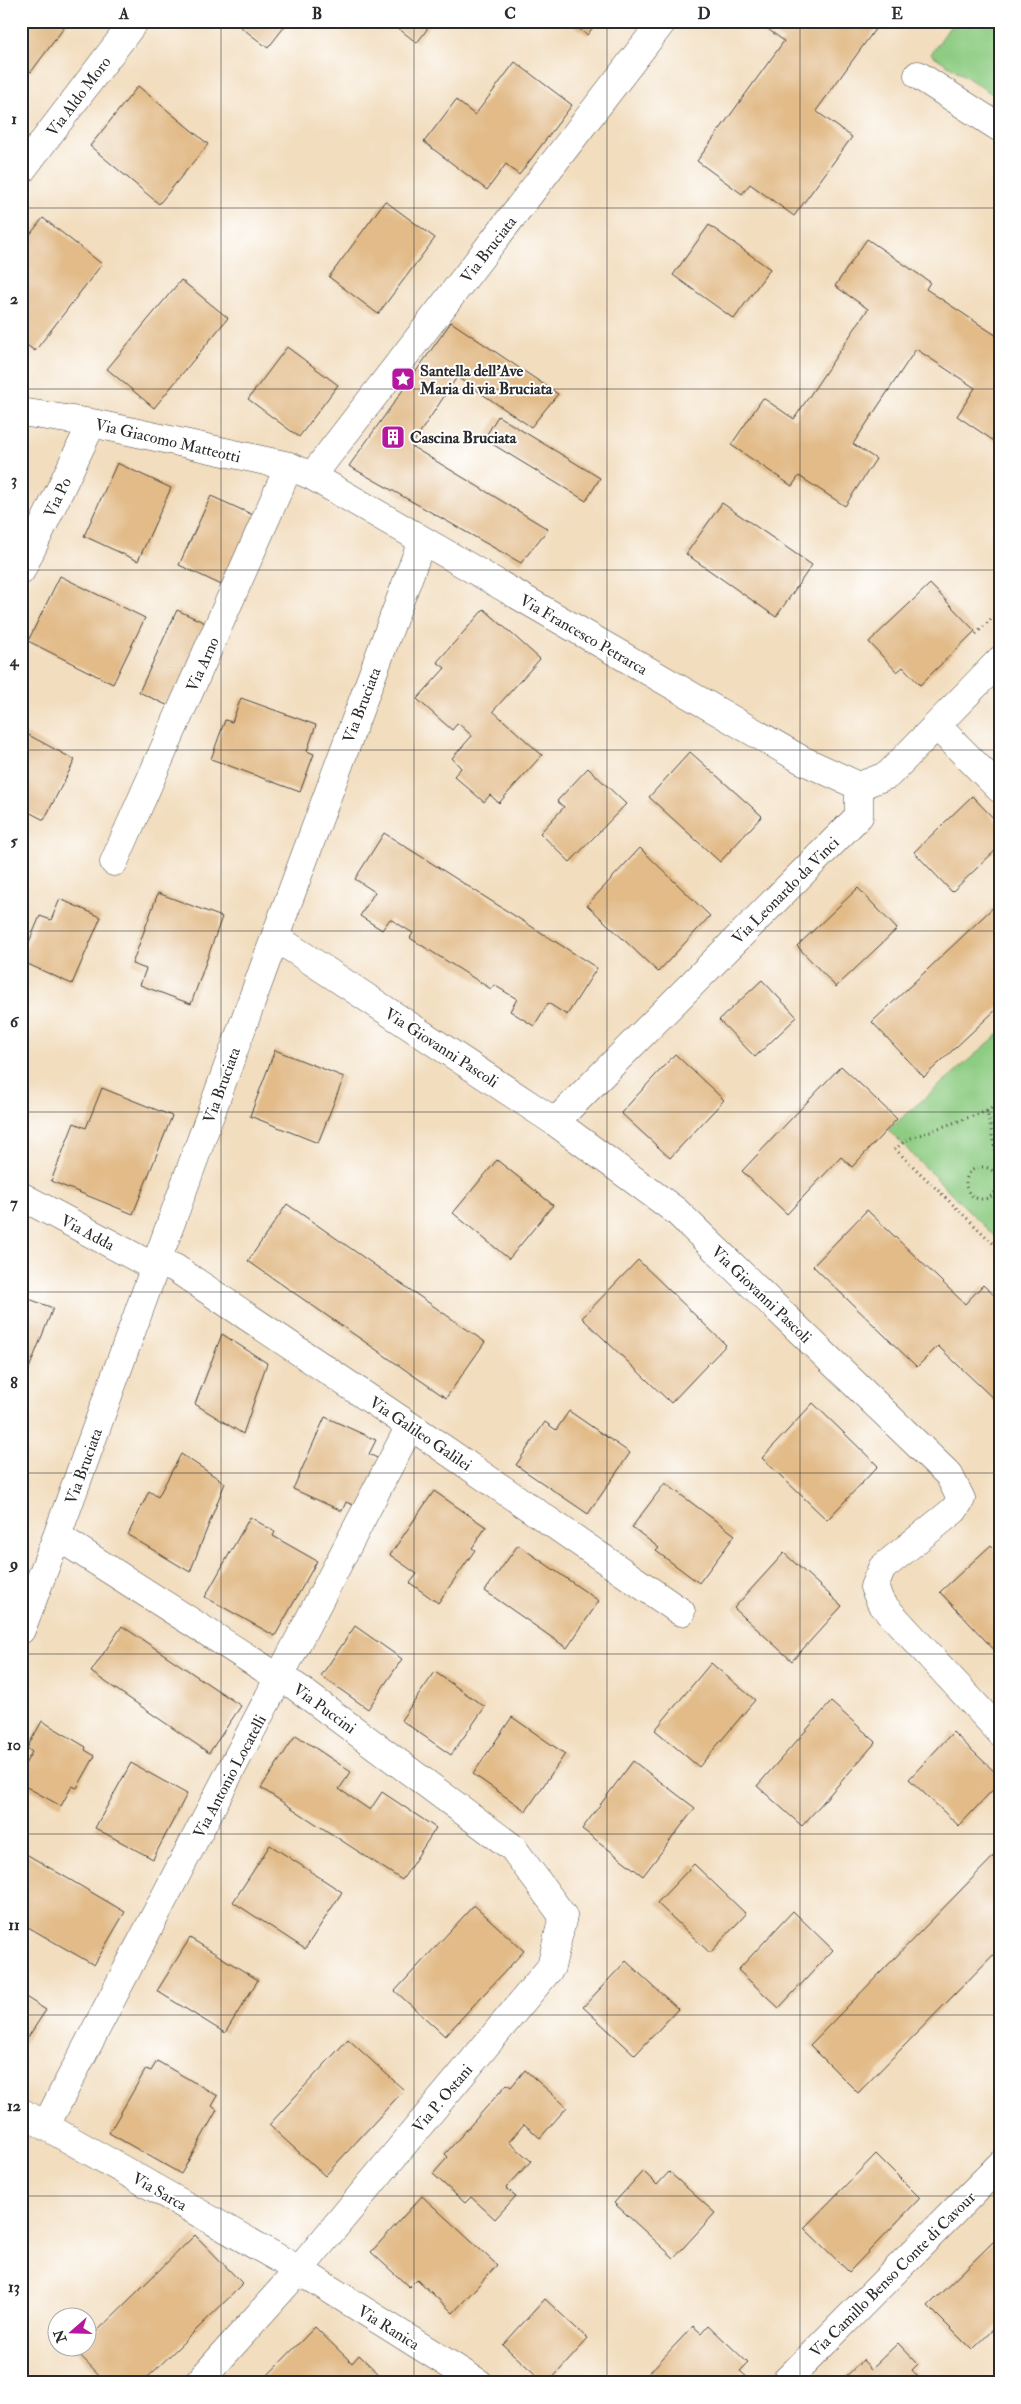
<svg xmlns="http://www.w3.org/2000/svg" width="1021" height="2404" viewBox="0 0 1021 2404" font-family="'IM FELL Double Pica',serif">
<rect width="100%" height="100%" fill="#fff"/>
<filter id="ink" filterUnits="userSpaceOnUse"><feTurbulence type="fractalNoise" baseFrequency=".02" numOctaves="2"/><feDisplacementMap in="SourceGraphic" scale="10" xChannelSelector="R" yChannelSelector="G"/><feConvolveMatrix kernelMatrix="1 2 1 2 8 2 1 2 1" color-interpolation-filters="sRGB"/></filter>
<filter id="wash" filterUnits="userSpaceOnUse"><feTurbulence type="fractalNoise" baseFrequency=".0096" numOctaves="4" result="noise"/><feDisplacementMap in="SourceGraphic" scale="20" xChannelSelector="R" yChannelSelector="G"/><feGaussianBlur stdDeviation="1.12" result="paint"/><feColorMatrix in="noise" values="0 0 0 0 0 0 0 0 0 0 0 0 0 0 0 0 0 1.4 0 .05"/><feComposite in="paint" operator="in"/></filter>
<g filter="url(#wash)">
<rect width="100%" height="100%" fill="#f2ddbe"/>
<path fill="#8ecc83" stroke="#5c7c57" d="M954,21H1000V99L931,54Z
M1000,1033V1242L888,1130Z"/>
<g id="blocks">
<path fill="#e2bb89" d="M21,21H69L31,72L21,65Z
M233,21H289L268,48Z
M389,21H433L417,43Z
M569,21H598L587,35Z
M628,21H647L640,30Z
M757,21H881L816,111L852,137L794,216L750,184L742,194L697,161L784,41Z
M515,62L572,105L519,175L506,164L487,190L424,142L456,100L475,115Z
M138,86L208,144L159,204L90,146Z
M385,201L435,238L378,314L329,277Z
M43,218L102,264L35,351L21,341V246Z
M709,225L770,269L734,319L673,275Z
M867,239L930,282L926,289L1000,338V445L957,416L975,388L916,349L853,444L876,459L845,506L799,476L792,486L731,445L763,398L794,419L868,309L835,286Z
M181,280L228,318L154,408L107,369Z
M451,322L558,394L531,427L457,377L411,446L548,529L521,563L349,466Z
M287,347L338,385L299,437L248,399Z
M498,416L600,478L586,501L484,439Z
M117,463L171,488L138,561L84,536Z
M211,496L262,519L230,589L179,565Z
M722,503L812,565L776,617L686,554Z
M60,576L145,618L113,684L28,641Z
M930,584L975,631L920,685L903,667L897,672L869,642Z
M484,609L540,659L493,711L542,755L499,803L490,795L484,802L454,776L461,768L452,758L472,736L458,723L452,730L417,699L445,668L437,662Z
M177,610L214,627L175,709L139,692Z
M241,698L316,725L307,751L314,754L300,792L211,759L225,720L232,722Z
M21,731L75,760L44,820L21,808Z
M690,752L762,816L720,862L649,797Z
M588,768L626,804L570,862L540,833L564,807L557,801Z
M972,796L1000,825V846L952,892L914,852Z
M384,833L597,968L567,1015L548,1003L534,1026L510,1011L517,999L494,985L491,989L410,938L413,933L390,919L382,930L360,916L375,892L355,879Z
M640,848L710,916L658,972L587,905Z
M858,888L897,929L836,987L797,946Z
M158,893L222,917L191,1004L140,985L146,969L132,964Z
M60,899L101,917L72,984L21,961L40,916L51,920Z
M1000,901V1006L924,1077L872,1022Z
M762,980L797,1017L755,1057L719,1020Z
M275,1050L344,1077L318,1143L250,1116Z
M675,1054L724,1100L670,1158L621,1113Z
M841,1066L897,1119L852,1167L841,1157L787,1214L742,1171Z
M102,1088L172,1116L133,1214L51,1181L74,1123L86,1128Z
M497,1160L553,1205L509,1259L453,1213Z
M287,1204L485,1342L446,1398L248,1261Z
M867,1210L965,1304L983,1285L1000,1301V1405L938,1346L917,1367L813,1266Z
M638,1260L726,1345L671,1403L582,1318Z
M21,1296L53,1308L28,1371L21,1368Z
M222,1334L267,1363L243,1434L195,1404Z
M813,1403L878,1466L827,1520L762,1458Z
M569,1411L630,1453L588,1514L516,1465L545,1422L556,1430Z
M325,1417L376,1440L369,1454L383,1461L362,1509L346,1502L342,1511L293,1489Z
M181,1454L225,1483L190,1572L128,1535L149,1491L158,1497Z
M665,1483L735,1535L699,1583L656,1551L659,1548L632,1527Z
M434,1491L486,1527L472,1548L475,1550L438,1603L410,1583L417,1574L390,1555Z
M250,1517L275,1532L273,1536L317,1561L275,1636L205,1597Z
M518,1545L599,1601L567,1648L485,1591Z
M991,1545L1000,1554V1656L940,1592Z
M784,1553L842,1606L792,1661L734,1608Z
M122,1626L241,1706L209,1753L91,1672Z
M355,1626L402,1659L368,1709L321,1676Z
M711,1663L755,1700L699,1767L655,1730Z
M435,1672L485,1707L451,1755L401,1720Z
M831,1702L876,1742L802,1826L757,1786Z
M512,1717L565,1754L526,1811L473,1774Z
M42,1721L86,1747L85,1750L95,1756L77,1788L72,1786L61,1806L21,1784V1771L32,1752L27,1748Z
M953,1732L1000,1777V1782L959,1826L909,1779Z
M296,1735L351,1772L339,1789L370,1810L382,1792L436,1828L402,1880L261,1788Z
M633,1761L695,1808L643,1876L582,1829Z
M131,1763L187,1794L153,1859L95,1828Z
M270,1845L342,1892L305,1949L233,1902Z
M21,1851L125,1912L94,1965L21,1923Z
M995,1855L1000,1860V1948L858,2093L810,2045Z
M694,1864L746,1914L710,1953L657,1903Z
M474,1905L524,1951L445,2036L395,1991Z
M793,1911L833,1950L779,2008L738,1970Z
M190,1938L258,1980L225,2033L157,1991Z
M626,1961L678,2009L635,2055L583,2007Z
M21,1994L46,2010L21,2048Z
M348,2039L404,2090L325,2176L269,2125Z
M157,2061L218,2096L212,2106L217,2110L181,2174L109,2133L146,2069L151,2071Z
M525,2070L567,2107L540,2138L524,2124L509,2142L531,2161L506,2188L516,2196L495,2219L471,2197L465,2203L433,2174L448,2157L445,2154L507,2084L511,2087Z
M876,2154L920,2198L849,2272L804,2228Z
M643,2171L657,2185L669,2172L715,2213L674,2258L614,2203Z
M422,2196L497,2265L453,2313L417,2279L409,2287L371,2252Z
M195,2235L243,2284L142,2383H107L76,2351L81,2346H88V2340Z
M996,2239L1000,2242V2323L972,2350L928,2306Z
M545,2299L588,2339L548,2383H545L503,2345Z
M708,2325L748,2363L740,2371L749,2379L745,2383H655L647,2375L693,2326L701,2333Z
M315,2327L352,2363L359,2355L380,2375L373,2383H260Z
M898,2343L918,2364L912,2370L923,2383H839L863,2360L871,2369Z"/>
</g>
</g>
<g filter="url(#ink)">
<use href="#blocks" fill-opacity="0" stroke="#494641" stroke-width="1"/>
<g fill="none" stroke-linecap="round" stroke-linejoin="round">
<g stroke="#494641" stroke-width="29">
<path id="street" d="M918,75L1000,128
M21,171L135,21
M21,412L92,423L289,466L312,476L802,760L859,786
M312,476L663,21
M21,571L92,423
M937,726L1000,789
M859,786L888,775L1000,660
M114,862L289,466
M275,937L555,1122L676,1211L949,1475L961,1499L954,1510L882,1568L874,1587L881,1603L1000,1732
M555,1122L859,816V786
M21,1196L154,1267
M157,1261L175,1268L431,1440L681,1612
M57,1536L271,1673L295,1686L513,1848L563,1916L551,1967L299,2270L198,2383
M21,1630L57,1536L275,937L422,541
M21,2112L299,2270L479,2383
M46,2125L410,1426
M784,2383L1000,2165"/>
</g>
<path stroke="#494641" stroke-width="3" stroke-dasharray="1 4" stroke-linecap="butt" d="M976,634L1000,610
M1000,1103L987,1111L1000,1174
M987,1111L908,1139L895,1149L1000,1250
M966 1183a16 16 0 1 1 32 0a16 16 0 1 1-32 0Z
M999,1490L1000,1489"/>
<use href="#street" stroke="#fff" stroke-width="28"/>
</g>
</g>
<path fill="none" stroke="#2b2b2b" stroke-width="1" stroke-opacity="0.55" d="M221,21V2383M414,21V2383M607,21V2383M800,21V2383M21,208H1000M21,389H1000M21,570H1000M21,750H1000M21,931H1000M21,1112H1000M21,1292H1000M21,1473H1000M21,1654H1000M21,1834H1000M21,2015H1000M21,2196H1000"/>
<defs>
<g id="sight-square" transform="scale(1.25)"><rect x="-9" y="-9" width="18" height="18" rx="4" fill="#b5179e" stroke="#fff"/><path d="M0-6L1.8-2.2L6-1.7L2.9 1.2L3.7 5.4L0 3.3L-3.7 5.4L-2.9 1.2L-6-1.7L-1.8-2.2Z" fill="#fff"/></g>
<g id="building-square" transform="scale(1.25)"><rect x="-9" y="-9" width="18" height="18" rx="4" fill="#b5179e" stroke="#fff"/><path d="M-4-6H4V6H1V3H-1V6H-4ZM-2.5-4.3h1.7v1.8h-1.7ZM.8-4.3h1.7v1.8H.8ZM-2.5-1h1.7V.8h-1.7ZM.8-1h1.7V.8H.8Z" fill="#fff"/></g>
</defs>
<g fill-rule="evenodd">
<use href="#sight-square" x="403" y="379"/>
<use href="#building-square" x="393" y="437"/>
</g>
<g text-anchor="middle" stroke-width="4" stroke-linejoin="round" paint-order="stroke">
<g font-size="16" fill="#2b2b2b" stroke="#fff">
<text transform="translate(78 96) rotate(-53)" y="6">Via Aldo Moro</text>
<text transform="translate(488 249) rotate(-52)" y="6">Via Bruciata</text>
<text transform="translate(168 440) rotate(13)" y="6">Via Giacomo Matteotti</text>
<text transform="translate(57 497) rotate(-64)" y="6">Via Po</text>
<text transform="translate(584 634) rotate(30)" y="6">Via Francesco Petrarca</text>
<text transform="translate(202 664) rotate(-66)" y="6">Via Arno</text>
<text transform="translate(361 705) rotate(-69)" y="6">Via Bruciata</text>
<text transform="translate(785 890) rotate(-45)" y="6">Via Leonardo da Vinci</text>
<text transform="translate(442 1047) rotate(33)" y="6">Via Giovanni Pascoli</text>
<text transform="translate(221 1085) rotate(-70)" y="6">Via Bruciata</text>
<text transform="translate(88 1232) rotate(28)" y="6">Via Adda</text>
<text transform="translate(762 1294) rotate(44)" y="6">Via Giovanni Pascoli</text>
<text transform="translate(421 1433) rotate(34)" y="6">Via Galileo Galilei</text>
<text transform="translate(83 1466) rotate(-70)" y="6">Via Bruciata</text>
<text transform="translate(325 1708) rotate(36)" y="6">Via Puccini</text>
<text transform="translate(229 1776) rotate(-62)" y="6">Via Antonio Locatelli</text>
<text transform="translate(442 2098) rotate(-50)" y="6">Via P. Ostani</text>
<text transform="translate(160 2191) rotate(30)" y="6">Via Sarca</text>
<text transform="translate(892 2274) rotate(-45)" y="6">Via Camillo Benso Conte di Cavour</text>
<text transform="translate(389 2327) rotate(32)" y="6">Via Ranica</text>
</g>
<g font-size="16" font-weight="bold" fill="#2b2b2b" stroke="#fff" text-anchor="start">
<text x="420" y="376">Santella dell'Ave<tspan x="420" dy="18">Maria di via Bruciata</tspan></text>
<text x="410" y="443">Cascina Bruciata</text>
</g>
</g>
<rect width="1021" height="2404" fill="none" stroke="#fff" stroke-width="55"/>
<g transform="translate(72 2332) rotate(250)"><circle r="24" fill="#ffffff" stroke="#aaaaaa"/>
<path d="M0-4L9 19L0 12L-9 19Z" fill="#b5179e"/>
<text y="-8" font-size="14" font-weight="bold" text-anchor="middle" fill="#2b2b2b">N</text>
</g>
<rect x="28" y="28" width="966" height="2348" fill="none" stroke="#2b2b2b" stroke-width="2"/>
<g font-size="16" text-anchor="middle" font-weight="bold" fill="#2b2b2b">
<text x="124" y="19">A</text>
<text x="317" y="19">B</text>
<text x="510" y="19">C</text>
<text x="704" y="19">D</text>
<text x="897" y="19">E</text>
<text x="14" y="124">1</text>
<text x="14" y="304">2</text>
<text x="14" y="485">3</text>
<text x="14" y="666">4</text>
<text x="14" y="846">5</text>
<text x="14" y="1027">6</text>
<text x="14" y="1208">7</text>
<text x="14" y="1388">8</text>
<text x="14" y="1569">9</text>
<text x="14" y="1750">10</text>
<text x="14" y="1930">11</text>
<text x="14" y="2111">12</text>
<text x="14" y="2292">13</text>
</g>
</svg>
